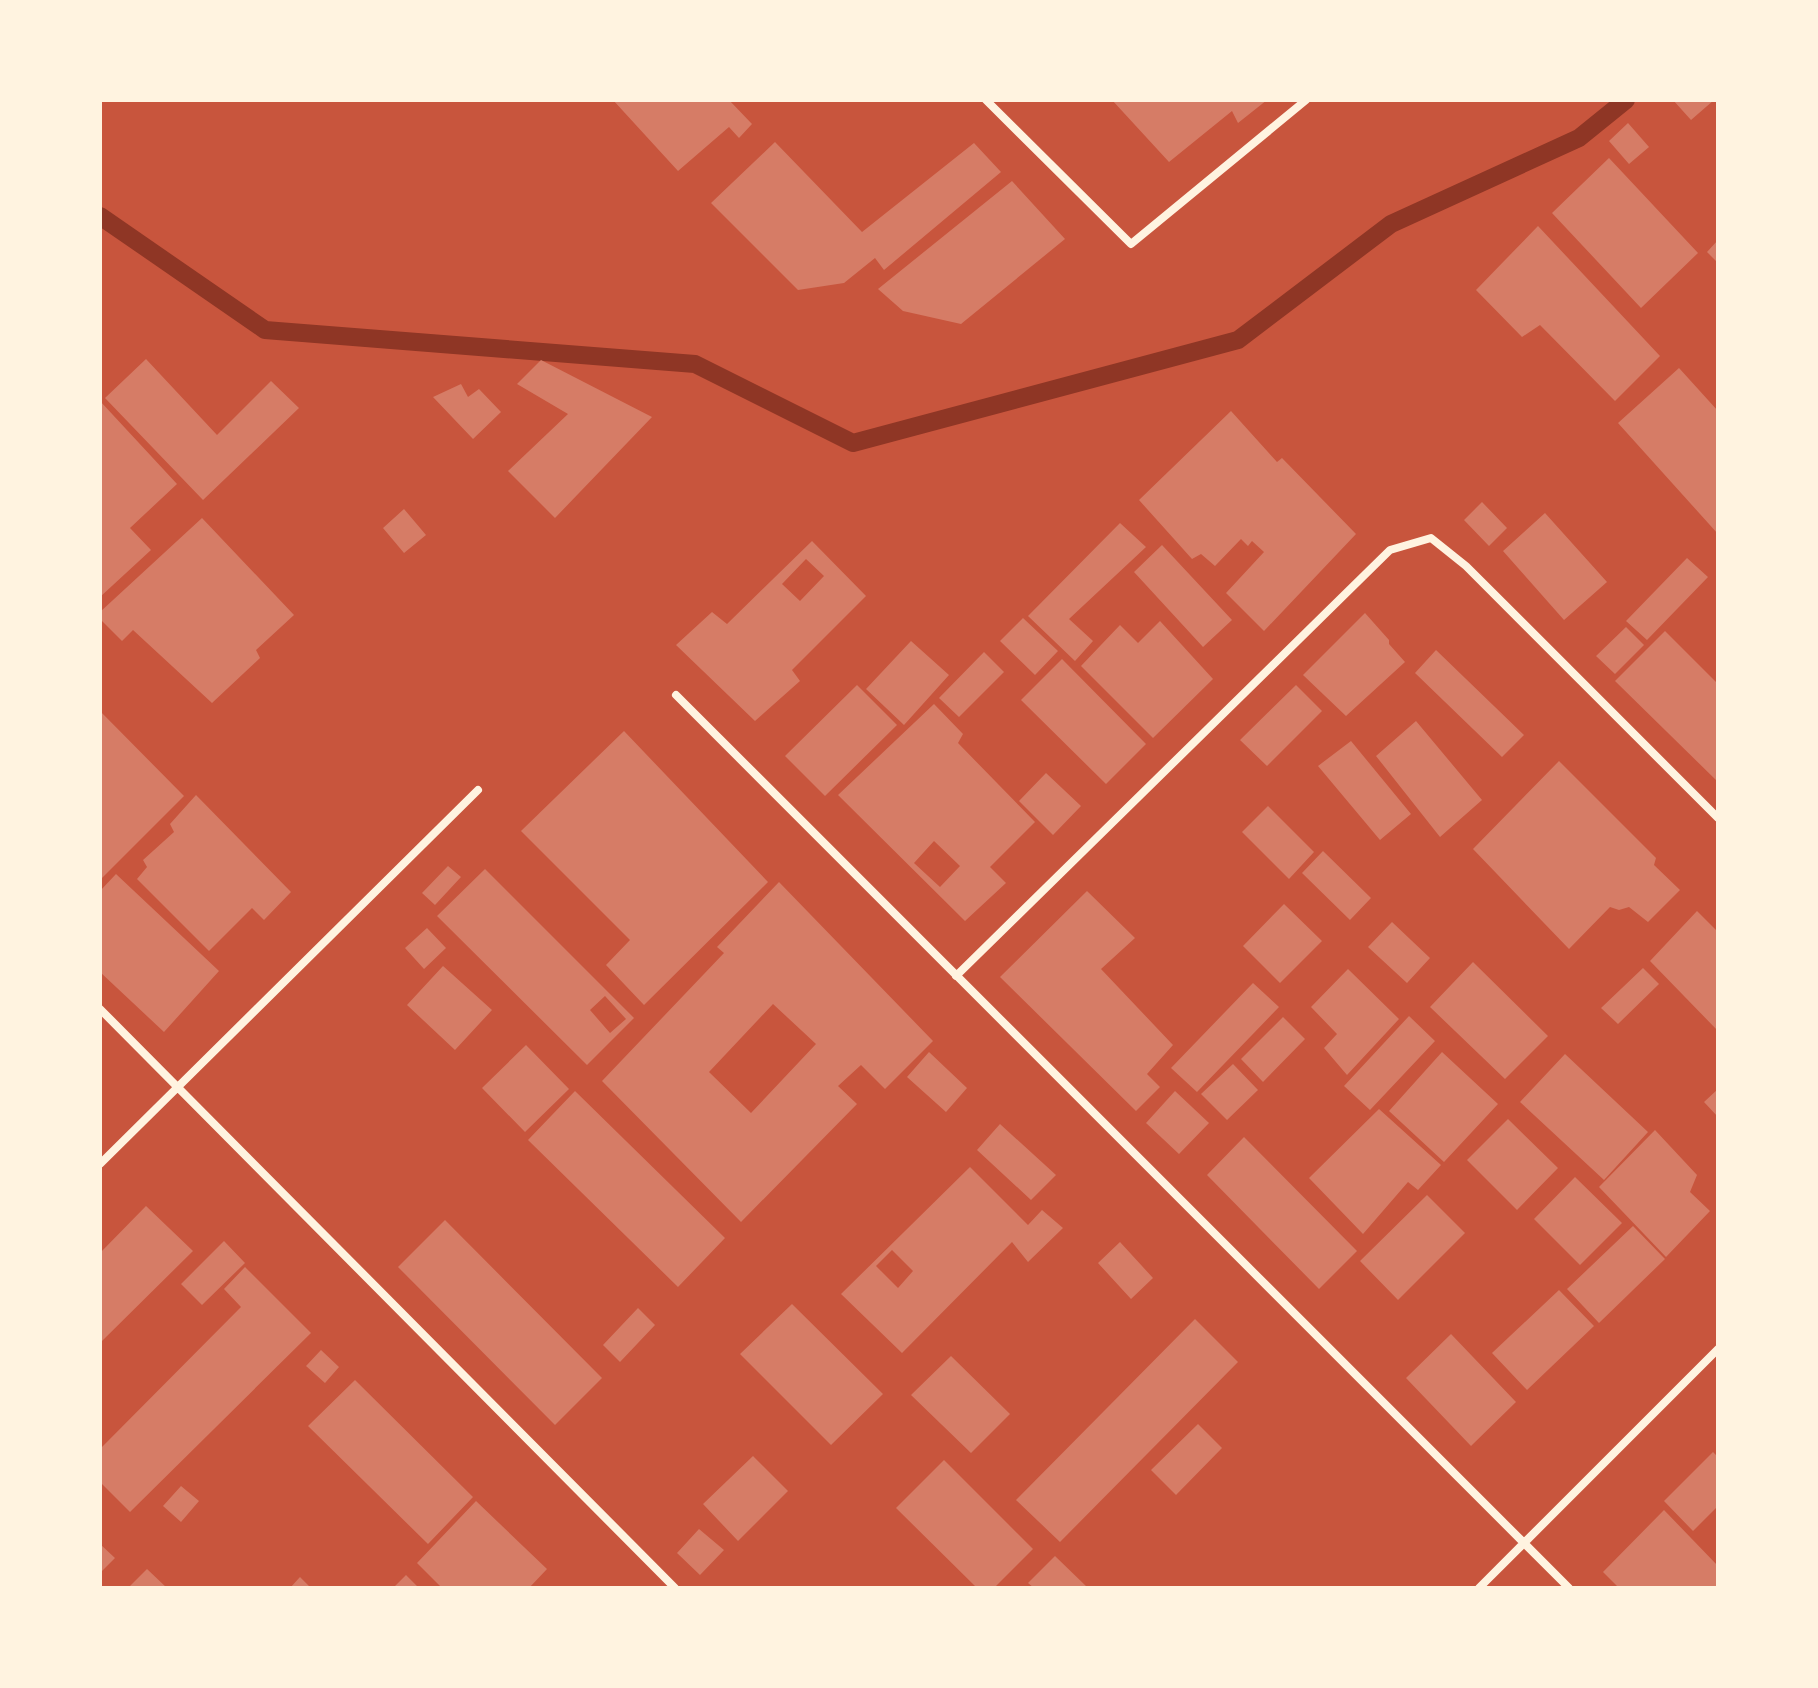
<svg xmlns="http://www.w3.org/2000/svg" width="1818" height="1688" viewBox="0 0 1818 1688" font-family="'Asap Condensed',sans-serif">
<rect width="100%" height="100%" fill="#c8553d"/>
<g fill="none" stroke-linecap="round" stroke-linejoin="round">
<path stroke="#8f3625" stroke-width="18" d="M100,216L265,330L695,364L853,443L1238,340L1391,224L1579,138L1626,100"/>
</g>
<path fill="#d67c66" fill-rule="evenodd" d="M613,100H729L752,124L739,138L729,127L678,171Z
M1112,100H1267L1238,123L1232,111L1169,162Z
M1673,100H1714L1691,120Z
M1628,123L1649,147L1629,164L1609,141Z
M775,142L862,232L974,143L1001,172L884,270L875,258L844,283L798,290L711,203Z
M1609,158L1698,253L1641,308L1552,213Z
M1012,181L1065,239L961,324L903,311L878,289Z
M1538,226L1660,356L1615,401L1540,325L1522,337L1476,290Z
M1718,240V263L1707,252Z
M146,359L217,435L271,381L299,408L203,500L105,398Z
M541,360L652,417L555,518L508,471L568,414L517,384Z
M1679,368L1718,411V534L1618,423Z
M461,384L468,397L479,389L501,412L473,439L433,397Z
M100,401L177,484L130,528L151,550L100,597Z
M1231,411L1277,462L1282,458L1356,534L1264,631L1226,593L1264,552L1252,541L1248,546L1241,539L1215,566L1201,554L1192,559L1139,500Z
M1482,502L1507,528L1489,546L1464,520Z
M404,509L426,535L404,553L383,528Z
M1545,513L1607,582L1564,620L1503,551Z
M202,518L294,615L256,650L260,658L212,703L133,630L122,641L100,619V612Z
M1120,523L1146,547L1069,619L1093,641L1075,661L1028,616Z
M812,541L866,596L792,670L800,681L755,721L676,645L712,612L727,624ZM806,559L824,576L800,601L782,584Z
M1162,545L1232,620L1203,647L1134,572Z
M1687,558L1708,577L1647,640L1626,621Z
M1365,613L1389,640V644L1405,662L1346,716L1303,675Z
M1023,618L1058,651L1035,675L1000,641Z
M1160,621L1213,679L1153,738L1081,666L1120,625L1138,643Z
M1626,627L1644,645L1615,674L1596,656Z
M1665,631L1718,684V782L1615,681Z
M911,641L949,675L904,725L866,689Z
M1436,650L1524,735L1502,757L1415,673Z
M984,652L1004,672L959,717L939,698Z
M1062,659L1146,744L1106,784L1021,700Z
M857,685L897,725L825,796L785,756Z
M1296,685L1322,711L1267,766L1240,740Z
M934,704L963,734L958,743L1035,822L990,867L1006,883L965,921L838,795ZM934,841L960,866L940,887L914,863Z
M100,711L184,796L100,880Z
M1416,721L1482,800L1440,837L1376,756Z
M624,731L768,882L644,1005L606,965L630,940L521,831Z
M1351,741L1411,814L1380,840L1318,766Z
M1559,761L1656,858L1654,865L1680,890L1648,922L1629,907L1619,910L1610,907L1569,949L1473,849Z
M1046,773L1081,806L1053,835L1019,801Z
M196,795L291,892L264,920L252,908L209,951L137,879L147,867L143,860L174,832L170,824Z
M1268,806L1314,852L1289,879L1242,832Z
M1323,851L1371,898L1350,920L1302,873Z
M448,866L461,877L435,905L422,893Z
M485,869L634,1018L587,1065L437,916ZM605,996L626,1019L610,1033L590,1010Z
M116,874L219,971L164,1032L100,972V891Z
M779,882L933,1041L885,1089L861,1065L838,1086L857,1104L741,1222L602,1081L724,953L717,947ZM773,1004L816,1044L751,1113L709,1072Z
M1087,891L1135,938L1101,969L1173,1045L1147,1074L1160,1087L1136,1111L1000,977Z
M1284,904L1322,941L1280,983L1243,946Z
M1697,911L1718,932V1031L1650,961Z
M1392,922L1430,958L1407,983L1368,947Z
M427,928L446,948L424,969L405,948Z
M1473,962L1548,1036L1505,1079L1430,1007Z
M443,966L492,1010L455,1050L407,1005Z
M1643,968L1659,984L1618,1024L1601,1008Z
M1348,969L1399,1019L1347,1075L1324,1048L1337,1034L1311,1007Z
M1253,983L1279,1007L1197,1092L1171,1068Z
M1409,1016L1435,1041L1370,1110L1344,1086Z
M1283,1017L1305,1039L1263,1082L1241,1059Z
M526,1045L569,1089L525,1132L482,1088Z
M929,1052L967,1088L946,1112L907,1077Z
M1442,1052L1498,1104L1444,1162L1389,1111Z
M1565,1054L1648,1132L1604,1180L1520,1102Z
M1233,1064L1258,1090L1227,1120L1201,1094Z
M1718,1089V1117L1704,1102Z
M575,1091L725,1238L678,1287L528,1140Z
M1175,1091L1209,1123L1179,1154L1146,1123Z
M1379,1109L1441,1165L1418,1190L1408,1182L1363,1234L1309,1178Z
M1508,1119L1558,1168L1517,1210L1467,1160Z
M1000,1124L1056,1175L1031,1200L977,1150Z
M1655,1130L1697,1175L1690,1192L1710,1211L1666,1257L1599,1187Z
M1244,1137L1357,1251L1319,1289L1207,1175Z
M970,1167L1028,1225L1042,1210L1063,1228L1028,1262L1012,1242L902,1353L841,1294ZM892,1250L913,1271L898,1288L876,1266Z
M1575,1177L1622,1223L1580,1265L1534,1219Z
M1427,1195L1465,1233L1398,1300L1360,1261Z
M146,1206L193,1251L100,1343V1253Z
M445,1220L602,1378L555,1425L398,1267Z
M1633,1226L1665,1259L1599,1323L1567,1289Z
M224,1241L245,1263L202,1305L181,1284Z
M1120,1242L1153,1278L1131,1299L1098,1263Z
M245,1267L311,1333L130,1512L100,1482V1449L241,1307L224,1289Z
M1559,1290L1594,1326L1527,1390L1492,1353Z
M792,1304L883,1394L831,1445L740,1354Z
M638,1308L655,1325L620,1362L603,1345Z
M1195,1319L1238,1362L1060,1542L1016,1500Z
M1451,1334L1516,1402L1471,1446L1406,1378Z
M321,1350L339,1367L325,1383L306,1366Z
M951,1356L1010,1414L971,1453L911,1395Z
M355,1380L473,1497L428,1544L308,1426Z
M1198,1424L1222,1448L1176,1495L1151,1470Z
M1713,1452L1718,1457V1506L1693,1531L1664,1501Z
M753,1456L788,1491L738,1541L703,1504Z
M944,1460L1033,1549L994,1588H977L896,1508Z
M181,1486L199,1501L181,1522L163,1506Z
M476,1501L547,1569L529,1588H442L417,1563Z
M1664,1510L1718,1566V1588H1619L1603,1572Z
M699,1529L724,1550L700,1575L677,1553Z
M100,1544L115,1558L100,1573Z
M1055,1556L1088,1588H1034L1028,1583Z
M147,1569L167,1588H128Z
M406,1575L419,1588H393Z
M300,1577L311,1588H290Z"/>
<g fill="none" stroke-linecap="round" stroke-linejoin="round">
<path stroke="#fff3e0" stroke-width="8" d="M986,100L1131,244L1306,100
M676,695L1569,1588
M956,976L1390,550L1431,538L1466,566L1718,818
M100,1009L675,1588
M100,1164L478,790
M1479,1588L1718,1349"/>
</g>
<rect width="1818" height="1688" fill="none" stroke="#fff3e0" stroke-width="204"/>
</svg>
